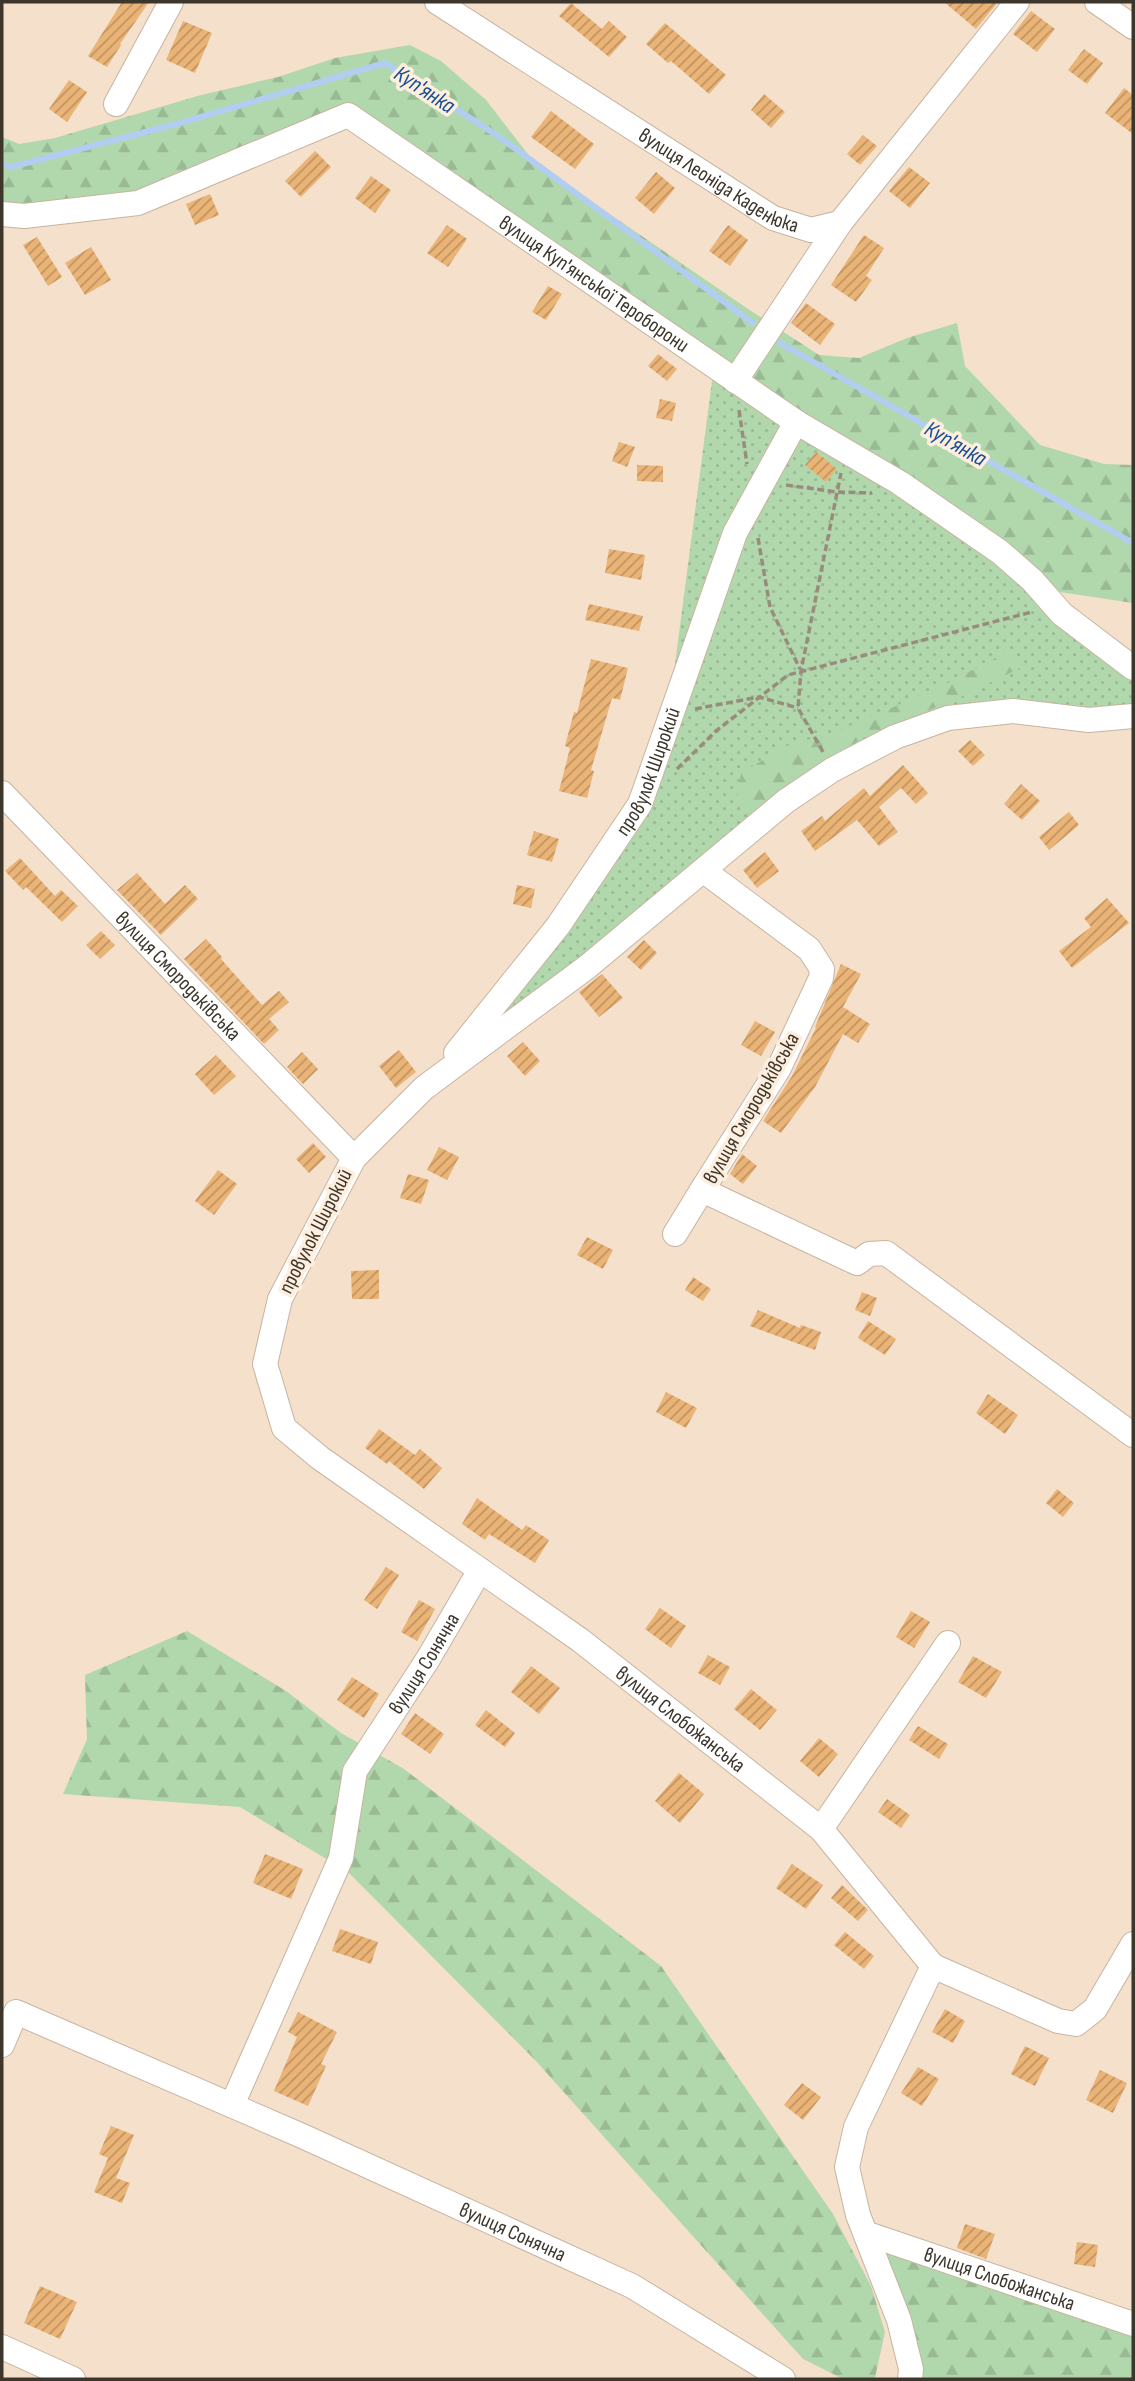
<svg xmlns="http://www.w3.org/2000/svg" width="1135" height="2381" viewBox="0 0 1135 2381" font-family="'Sofia Sans Condensed',sans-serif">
<defs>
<pattern id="grass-dots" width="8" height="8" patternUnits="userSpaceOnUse" patternTransform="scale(1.75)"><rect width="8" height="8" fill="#b1d8ac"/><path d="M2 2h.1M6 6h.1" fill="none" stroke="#99ba94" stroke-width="1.8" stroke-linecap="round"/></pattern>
<pattern id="forest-firs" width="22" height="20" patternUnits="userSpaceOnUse" patternTransform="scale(1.75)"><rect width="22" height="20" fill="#b1d8ac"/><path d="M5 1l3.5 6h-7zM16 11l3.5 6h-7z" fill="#99ba94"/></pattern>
<pattern id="building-hatch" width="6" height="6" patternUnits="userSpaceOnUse" patternTransform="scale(1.75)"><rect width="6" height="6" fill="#ebb477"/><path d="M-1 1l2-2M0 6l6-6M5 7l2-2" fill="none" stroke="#c09362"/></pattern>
</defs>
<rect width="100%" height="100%" fill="#f4e0cb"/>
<path fill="url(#grass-dots)" d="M714,366L908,488L1133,662V716L979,713L832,770L433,1082L514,982L658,751L675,664Z"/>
<path fill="url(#forest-firs)" d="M410,45L441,61L486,100L534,162L748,309L819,355L859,358L907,338L957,323L965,366L1040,445L1104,464L1133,465V603L1040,589L348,116L168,190L2,211V137L19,144L55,138L201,95L278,77L335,58Z
M1007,652L1022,667L963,696L866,736L801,776L753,811L737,800L741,773L799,739L817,740L942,686Z
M187,1631L286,1691L341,1733L404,1769L661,1966L833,2214L871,2286L885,2332L875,2378L843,2379L803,2359L535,2060L348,1872L240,1807L63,1794L87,1739L85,1675Z
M877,2237L1133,2327V2379H920Z"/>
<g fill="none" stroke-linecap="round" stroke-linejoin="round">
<path stroke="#b2cdf2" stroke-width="6" d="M2,164L11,167L180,123L385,63L498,136L753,323
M780,343L1133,543"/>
</g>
<path fill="url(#building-hatch)" d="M122,2H149L120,44L121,45L107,67L88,56Z
M944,2H998L976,29Z
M571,3L602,29L609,21L627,37L609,57L559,16Z
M1031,11L1055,29L1037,52L1013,34Z
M183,21L212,33L195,73L166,60Z
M665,23L726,75L709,94L671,61L668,63L646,44Z
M1084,49L1103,63L1087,84L1068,70Z
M69,80L87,92L67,122L49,109Z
M1124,88L1133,95V134L1105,113Z
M764,94L785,112L771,128L751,110Z
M551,111L594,144L575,169L531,137Z
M863,135L877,146L860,165L847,154Z
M315,151L331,167L301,197L285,181Z
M909,167L930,183L910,208L889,191Z
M656,172L675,188L654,214L635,198Z
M371,176L391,190L375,213L355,198Z
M210,194L219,215L195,225L186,204Z
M447,225L467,239L448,267L427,253Z
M728,225L748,240L730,266L709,251Z
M864,235L884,248L866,276L872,280L856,302L831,285Z
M37,237L62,277L48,286L23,245Z
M91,247L111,280L85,295L65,263Z
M548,286L562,294L546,320L532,312Z
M806,303L835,324L820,345L791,323Z
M658,354L677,369L667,381L648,366Z
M660,399L676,403L672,421L656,418Z
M619,442L635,447L627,467L612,461Z
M816,452L837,469L826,482L805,465Z
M637,465L663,466V482L637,481Z
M609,549L645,555L641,580L605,573Z
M589,604L643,616L639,631L585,620Z
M591,659L628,668L620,700L612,698L591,770L594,771L587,798L559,791L570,748L565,746L574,712L577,713Z
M970,740L985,755L973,766L958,751Z
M903,765L928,793L916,804L901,788L879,807L898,832L879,846L857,820L815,851L801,831L822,816L825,821L864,788L870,796Z
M1021,784L1040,801L1022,820L1004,804Z
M1069,812L1079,825L1049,850L1039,837Z
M534,831L559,839L552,862L527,855Z
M765,852L779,871L757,888L743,870Z
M20,858L55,896L61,890L78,906L62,922L26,887L23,890L5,871Z
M137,873L165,904L185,885L198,899L161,935L117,890Z
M517,885L535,889L531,908L513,904Z
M1107,898L1129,923L1072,968L1059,951L1091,927L1084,918Z
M101,931L115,945L100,959L86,945Z
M206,939L222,957L221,959L262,1005L279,991L289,1002L269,1019L279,1030L264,1044L184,959Z
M644,940L657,953L641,970L627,957Z
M841,964L861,974L843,1007L870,1024L858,1043L843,1034L815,1087L781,1133L763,1121L792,1076L816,1028L815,1027Z
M602,974L623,998L599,1017L579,992Z
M755,1021L775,1032L761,1056L741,1045Z
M523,1042L540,1061L525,1076L507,1056Z
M399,1050L416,1072L396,1088L379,1066Z
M302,1052L318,1069L303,1084L287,1067Z
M216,1055L236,1076L214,1095L195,1074Z
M313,1143L326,1157L309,1173L296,1159Z
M439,1147L459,1157L447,1180L427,1170Z
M742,1154L757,1166L743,1184L730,1174Z
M218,1170L237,1184L214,1215L195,1201Z
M408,1174L429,1180L421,1204L400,1198Z
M587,1237L613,1250L603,1269L577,1255Z
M379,1270V1299H352L351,1271Z
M693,1277L711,1289L703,1301L685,1290Z
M862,1292L877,1298L870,1316L855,1310Z
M758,1310L800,1328L801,1325L821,1332L815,1350L750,1326Z
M868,1321L896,1339L885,1355L858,1338Z
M666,1392L697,1408L686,1428L656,1412Z
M988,1394L1018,1415L1005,1434L976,1413Z
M379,1429L415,1455L420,1449L442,1468L424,1489L389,1461L387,1464L365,1448Z
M1057,1489L1074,1503L1063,1517L1046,1503Z
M477,1498L522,1530L526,1525L549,1540L535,1563L489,1534L485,1540L462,1524Z
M386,1567L399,1575L377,1609L364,1600Z
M419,1600L435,1609L417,1641L401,1632Z
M660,1608L686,1626L671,1648L645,1629Z
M911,1611L930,1622L914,1648L896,1637Z
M708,1655L730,1667L720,1685L698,1673Z
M973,1656L1002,1672L986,1698L958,1682Z
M531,1666L560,1688L539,1714L511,1692Z
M352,1677L379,1694L364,1718L337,1700Z
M751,1689L777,1710L760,1730L734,1709Z
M486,1710L515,1733L505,1747L475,1725Z
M415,1713L444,1734L430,1754L401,1734Z
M918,1726L948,1744L939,1759L909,1740Z
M819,1738L838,1754L819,1777L800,1761Z
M679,1773L704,1794L680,1823L655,1801Z
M887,1799L910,1815L901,1828L878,1812Z
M265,1854L303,1869L291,1899L253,1883Z
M792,1864L823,1885L806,1909L776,1888Z
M842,1885L868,1910L858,1921L831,1898Z
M340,1929L378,1942L371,1964L332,1951Z
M845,1932L874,1956L864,1969L834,1945Z
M945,2009L965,2021L953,2043L932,2032Z
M298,2012L337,2032L321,2064L326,2066L308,2106L274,2091L297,2037L288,2032Z
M1025,2046L1049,2058L1035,2086L1011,2074Z
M918,2067L939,2079L922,2106L901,2093Z
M1100,2070L1127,2083L1113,2113L1086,2100Z
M802,2083L821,2097L803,2120L784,2105Z
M111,2126L134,2135L116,2178L130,2183L122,2203L94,2192L108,2158L99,2154Z
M965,2224L995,2234L986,2259L957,2248Z
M1077,2242L1098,2245L1095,2267L1074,2264Z
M40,2286L77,2302L60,2339L24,2323Z"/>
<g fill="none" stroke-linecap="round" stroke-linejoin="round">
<g stroke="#c7b4a0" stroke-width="26">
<g id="minor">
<path id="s1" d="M437,2L773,218L811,230L840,223L1017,2"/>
<path d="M1097,2L1133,27"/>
<path d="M116,104L171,2"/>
<path id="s2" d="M2,214L24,216L138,203L348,115L796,422L900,483L1000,552L1032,580L1062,614L1133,668"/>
<path d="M735,381L840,223"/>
<path id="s3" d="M1133,716L1089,720L1013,711L948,718L895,737L832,770L786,801L587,967L424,1088L354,1158L280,1299L265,1364L284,1428L320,1458L580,1640L821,1829L933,1966L1058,2021L1076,2024L1095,2009L1133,1944"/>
<path id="s4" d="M2,793L354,1158"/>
<path d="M704,871L809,949L822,969L821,978L779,1068L702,1190L857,1263L869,1254L886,1253L1133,1435"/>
<path id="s5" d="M456,1053L558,926L640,804L735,533L796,422"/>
<path d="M675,1234L702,1190"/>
<path d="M821,1829L948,1643"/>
<path id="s6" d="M2,2045L16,2012L300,2135L632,2286L783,2379"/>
<path id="s7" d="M232,2105L341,1858L355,1771L428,1659L480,1570"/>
<path id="s8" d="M865,2233L1133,2324"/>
<path d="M2,2347L73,2379"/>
<path d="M910,2379L911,2369L899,2320L858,2215L847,2167L856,2127L933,1966"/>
</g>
</g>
<path stroke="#9a8c7d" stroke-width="3.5" stroke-dasharray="7 3.5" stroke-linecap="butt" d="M739,410L747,464
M786,485L837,492L872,493
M758,538L770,607L800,669
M695,709L759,697L798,708
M823,752L798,708L801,671L841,473
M677,769L716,731L788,675L1032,612"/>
<use href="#minor" stroke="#fff" stroke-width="24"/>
</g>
<g text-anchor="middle" stroke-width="7" stroke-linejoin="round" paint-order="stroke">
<g font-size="21" fill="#3d362d" stroke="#feeedd">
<text dy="7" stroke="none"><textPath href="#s1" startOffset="334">вулиця Леоніда Каденюка</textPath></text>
<text dy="7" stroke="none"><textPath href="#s2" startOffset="663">вулиця Куп'янської Тероборони</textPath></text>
<text dy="7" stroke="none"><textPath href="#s5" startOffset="343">провулок Широкий</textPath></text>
<text dy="7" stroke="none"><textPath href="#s4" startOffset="254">вулиця Смородьківська</textPath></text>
<text transform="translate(751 1108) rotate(-60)" y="7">вулиця Смородьківська</text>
<text transform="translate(315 1231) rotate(-63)" y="7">провулок Широкий</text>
<text dy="7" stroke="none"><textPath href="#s7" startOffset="486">вулиця Сонячна</textPath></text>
<text dy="7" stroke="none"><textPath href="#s3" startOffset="1715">вулиця Слобожанська</textPath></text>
<text dy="7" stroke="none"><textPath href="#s6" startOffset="579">вулиця Сонячна</textPath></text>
<text dy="7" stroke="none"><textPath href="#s8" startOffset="142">вулиця Слобожанська</textPath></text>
</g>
<g font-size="23" font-style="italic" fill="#164e96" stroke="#feeedd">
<text transform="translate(425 89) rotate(33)" y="8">Куп'янка</text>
<text transform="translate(956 443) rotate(30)" y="8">Куп'янка</text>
</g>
</g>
<rect width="1135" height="2381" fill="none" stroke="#3d362d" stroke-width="7"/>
</svg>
